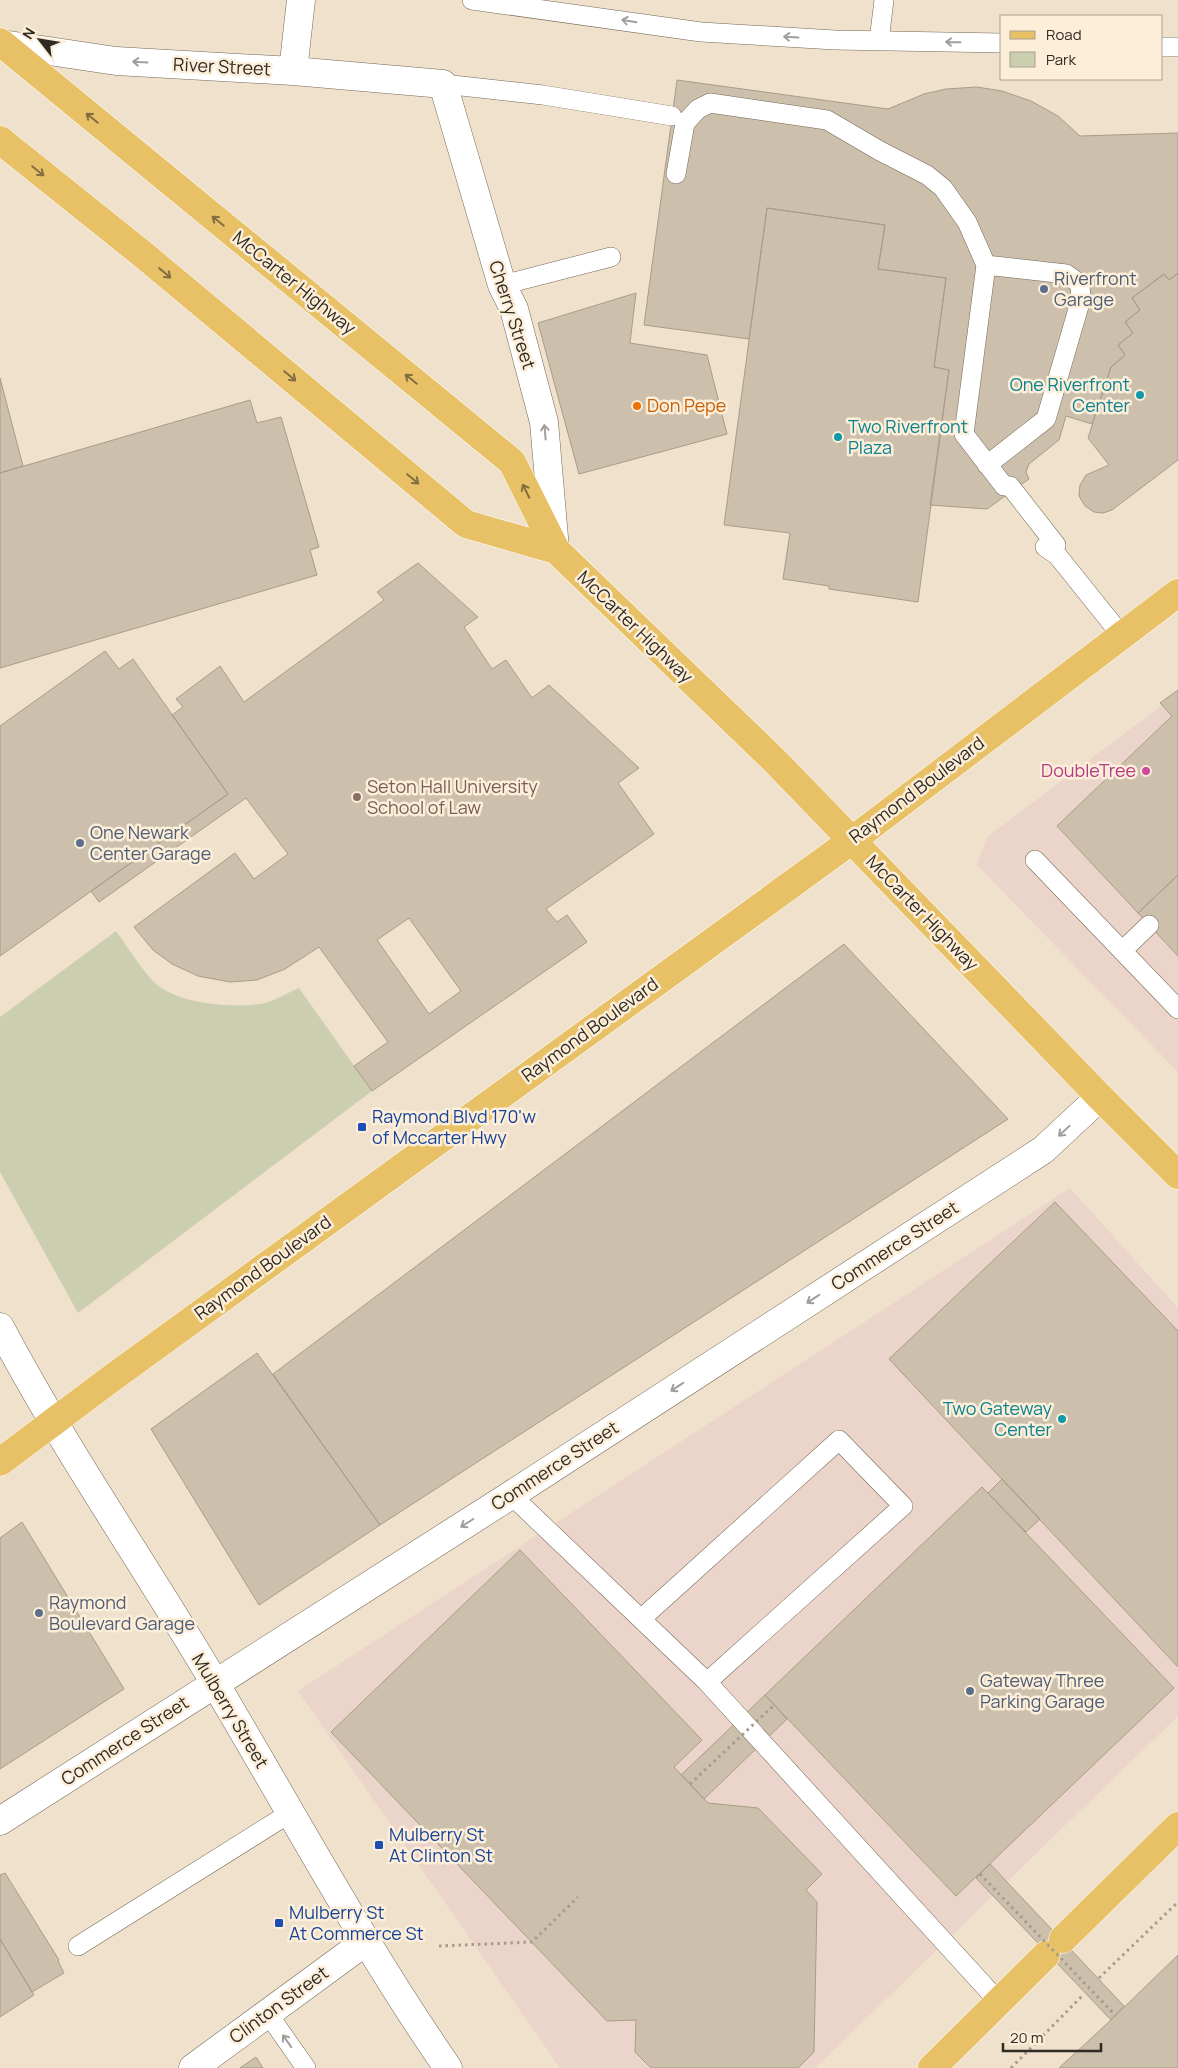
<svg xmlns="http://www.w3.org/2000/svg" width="1178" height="2068" viewBox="0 0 1178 2068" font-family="Manrope,sans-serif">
<rect width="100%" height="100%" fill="#efe1cc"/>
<path fill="#ebd4c9" d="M1178,693V1072L977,865L987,837Z
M1070,1188L1178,1308V1716L815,2068H560L298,1691Z"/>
<path fill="#cbcfb0" d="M116,931C128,947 139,966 153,981C175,1004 230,1008 260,1004C273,1002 287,993 299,988L372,1091L78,1313L0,1172V1017Z"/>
<path fill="#ccbfab" stroke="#a99c88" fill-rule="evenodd" d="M677,80L888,109L924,94L946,89L977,87L1002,91L1031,101L1058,116L1080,136L1178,133V273L1169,280L1164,274L1132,298L1140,310L1125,322L1133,333L1118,345L1125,355L1111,367L1092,424L1066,416L1059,440L1029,464L1026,472L1029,479L987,509L930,505L949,370L934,367L946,278L878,269L885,225L767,208L749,339L644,325Z
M767,208L885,225L878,269L946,278L934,367L949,370L918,602L829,589V586L783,579L790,533L724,525Z
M1178,273V460L1112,510L1103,513L1094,512L1085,506L1079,496L1080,485L1086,475L1109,465L1088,438L1111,367L1125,355L1118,345L1133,333L1125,322L1140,310L1132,298L1164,274L1169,280Z
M636,293L630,343L707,355L727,434L579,474L538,323Z
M0,378L23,466L0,473Z
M250,400L257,423L281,417L319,547L310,550L317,575L0,668V473Z
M418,563L478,617L464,627L492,669L506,660L532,698L549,685L639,768L618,783L654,834L546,909L557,922L567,915L587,942L372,1091L354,1066L388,1042L319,947L285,969L257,980L230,982L198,976L172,964L153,950L134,927L235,853L254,879L288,854L246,798L99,902L91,891L228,794L172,715L183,707L176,699L220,666L244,702L384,600L377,592ZM409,918L461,991L429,1014L377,940Z
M105,651L119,669L133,659L228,794L0,956V726Z
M1178,690V875L1138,913L1057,826L1172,716L1160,703Z
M1178,875V956L1138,913Z
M844,944L1008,1119L380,1525L273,1374Z
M1055,1202L1178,1331V1667L889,1359Z
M257,1353L380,1525L259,1605L151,1429Z
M1002,1479L1040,1519L1026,1532L988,1493Z
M982,1487L1174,1688L956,1896L765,1695Z
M22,1522L124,1689L0,1769V1538Z
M520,1550L702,1740L674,1767L708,1803L758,1808L822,1874L806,1890L817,1902L814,2052L798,2068H651L635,2052L636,2020L607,2021L331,1732Z
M765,1695L787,1719L704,1799L681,1775Z
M990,1864L1124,2006L1111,2020L976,1878Z
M5,1873L59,1960L58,1961L64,1973L32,1992L0,1939V1875Z
M0,1939L34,1995L0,2017Z
M1178,1955V2068H1059L1111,2020Z
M256,2057L263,2068H240Z"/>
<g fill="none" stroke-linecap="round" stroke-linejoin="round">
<g stroke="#746855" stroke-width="20">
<path id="service" d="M472,0L701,32L835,40L1002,43
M879,41L884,0
M1162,47H1178
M443,84L543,95L672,116
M676,174L685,123L698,109L710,103L827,120L880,151L927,175L943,188L967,222L986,265L964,434L1004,486H1010L1056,545L1054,552
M986,265L1066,274L1080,284L1081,299L1046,419L987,465
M502,285L611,257
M1045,547L1057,555L1122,636
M1035,860L1178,1009
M1122,951L1149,925
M511,1495L641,1619L839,1440L903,1506L707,1682L641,1619
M707,1682L999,2002
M78,1946L290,1813
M268,2014L306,2068"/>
</g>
<g stroke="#746855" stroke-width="29">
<path id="minor" d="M2,44L116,61L293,71L443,84L502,285L514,309L544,422L555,549
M293,71L301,0
M0,1821L511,1495L1043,1150L1100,1097
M193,2068L365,1942"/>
</g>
<g stroke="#746855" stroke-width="29">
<path id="tertiary" d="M0,1327C65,1450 145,1565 216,1685C292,1813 363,1945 448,2068"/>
</g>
<g stroke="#fff" stroke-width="29">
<path id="primary" d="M0,42L512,462L556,550L775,761L1100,1097L1178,1175
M0,140L146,257L466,524L556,550
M0,1462L112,1378L851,841L1178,593
M1063,1939L1178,1826
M932,2068L1046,1955"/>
</g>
<path stroke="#a79c8c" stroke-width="3" stroke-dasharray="2.5 4" stroke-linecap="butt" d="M439,1946L532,1942L578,1897
M1099,1978L1178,1902
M1011,2068L1084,1994"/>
<use href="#service" stroke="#fff" stroke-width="19"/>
<use href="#minor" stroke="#fff" stroke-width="28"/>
<use href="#tertiary" stroke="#fff" stroke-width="28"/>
<use href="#primary" stroke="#e8c066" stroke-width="28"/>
<path stroke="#a79c8c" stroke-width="3" stroke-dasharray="2.5 4" stroke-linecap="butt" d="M690,1784L774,1705
M980,1874L1115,2015"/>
</g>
<defs><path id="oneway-shaft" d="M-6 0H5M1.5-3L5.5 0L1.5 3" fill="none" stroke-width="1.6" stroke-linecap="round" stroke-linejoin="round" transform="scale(1.25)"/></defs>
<g stroke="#a19f9c">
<use href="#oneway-shaft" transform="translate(629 21) rotate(-171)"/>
<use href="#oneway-shaft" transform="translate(791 37) rotate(-177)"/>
<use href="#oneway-shaft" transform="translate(953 42) rotate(-179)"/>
<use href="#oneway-shaft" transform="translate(140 62) rotate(-177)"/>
<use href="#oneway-shaft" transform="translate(545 432) rotate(-95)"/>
<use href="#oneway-shaft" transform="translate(1064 1131) rotate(137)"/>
<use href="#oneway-shaft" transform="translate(813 1299) rotate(147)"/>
<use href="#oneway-shaft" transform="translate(677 1387) rotate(147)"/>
<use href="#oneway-shaft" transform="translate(467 1523) rotate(148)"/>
<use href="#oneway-shaft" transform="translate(287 2041) rotate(-125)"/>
</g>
<g stroke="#826e41">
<use href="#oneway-shaft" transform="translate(92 118) rotate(-141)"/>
<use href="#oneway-shaft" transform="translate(38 171) rotate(39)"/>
<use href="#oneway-shaft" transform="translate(218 221) rotate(-141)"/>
<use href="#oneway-shaft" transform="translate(165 273) rotate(40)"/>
<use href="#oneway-shaft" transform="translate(290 376) rotate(40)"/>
<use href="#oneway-shaft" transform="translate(411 379) rotate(-141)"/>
<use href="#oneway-shaft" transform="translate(413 479) rotate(40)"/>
<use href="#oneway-shaft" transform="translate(526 491) rotate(-116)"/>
</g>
<g fill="#5c6f8a" stroke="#fceed9" stroke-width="2">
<circle cx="1044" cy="289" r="5"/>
<circle cx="80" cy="843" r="5"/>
<circle cx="39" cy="1613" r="5"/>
<circle cx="970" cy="1691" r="5"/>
</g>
<g fill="#0f9aa8" stroke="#fceed9" stroke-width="2">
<circle cx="1140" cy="395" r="5"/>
<circle cx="838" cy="437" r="5"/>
<circle cx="1062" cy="1419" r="5"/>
</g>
<circle fill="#e8710a" stroke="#fceed9" stroke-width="2" cx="637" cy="406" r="5"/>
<circle fill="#d1479c" stroke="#fceed9" stroke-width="2" cx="1146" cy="771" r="5"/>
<circle fill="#8d6e63" stroke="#fceed9" stroke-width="2" cx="357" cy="797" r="5"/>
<g fill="#1a4fb4" stroke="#fceed9" stroke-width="2">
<rect x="357" y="1122" width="10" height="10" rx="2.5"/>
<rect x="374" y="1840" width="10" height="10" rx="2.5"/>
<rect x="274" y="1918" width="10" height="10" rx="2.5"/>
</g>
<g text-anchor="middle" stroke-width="5" stroke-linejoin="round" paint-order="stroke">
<g font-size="18" fill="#2f2a22" stroke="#fceed9">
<text transform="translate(222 67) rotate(3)" y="6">River Street</text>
<text transform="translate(294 283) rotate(39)" y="6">McCarter Highway</text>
<text transform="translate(512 315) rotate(72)" y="6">Cherry Street</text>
<text transform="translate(635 627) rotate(44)" y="6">McCarter Highway</text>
<text transform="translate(917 790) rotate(-37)" y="6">Raymond Boulevard</text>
<text transform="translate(922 913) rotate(46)" y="6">McCarter Highway</text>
<text transform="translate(590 1030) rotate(-36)" y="6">Raymond Boulevard</text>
<text transform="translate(895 1246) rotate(-33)" y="6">Commerce Street</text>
<text transform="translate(263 1268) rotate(-36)" y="6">Raymond Boulevard</text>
<text transform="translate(555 1466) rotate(-33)" y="6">Commerce Street</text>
<text transform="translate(230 1711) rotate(59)" y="6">Mulberry Street</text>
<text transform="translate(125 1741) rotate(-33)" y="6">Commerce Street</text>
<text transform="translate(279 2005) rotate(-36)" y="6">Clinton Street</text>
</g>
<g font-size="18" fill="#4e5e75" stroke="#fceed9" text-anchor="start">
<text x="1054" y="285">Riverfront<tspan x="1054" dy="21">Garage</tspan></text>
<text x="90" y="839">One Newark<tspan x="90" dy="21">Center Garage</tspan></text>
<text x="49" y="1609">Raymond<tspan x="49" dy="21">Boulevard Garage</tspan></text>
<text x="980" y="1687">Gateway Three<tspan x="980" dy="21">Parking Garage</tspan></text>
</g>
<g font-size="18" fill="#0d838f" stroke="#fceed9" text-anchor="end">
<text x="1130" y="391">One Riverfront<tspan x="1130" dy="21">Center</tspan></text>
<text x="848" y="433" text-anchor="start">Two Riverfront<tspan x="848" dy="21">Plaza</tspan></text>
<text x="1052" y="1415">Two Gateway<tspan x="1052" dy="21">Center</tspan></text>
</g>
<g font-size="18" fill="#c56008" stroke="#fceed9" text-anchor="start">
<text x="647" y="412">Don Pepe</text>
</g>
<g font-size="18" fill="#b23c85" stroke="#fceed9" text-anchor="end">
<text x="1136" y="777">DoubleTree</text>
</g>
<g font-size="18" fill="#785e54" stroke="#fceed9" text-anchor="start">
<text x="367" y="793">Seton Hall University<tspan x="367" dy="21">School of Law</tspan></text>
</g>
<g font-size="18" fill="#164399" stroke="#fceed9" text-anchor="start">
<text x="372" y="1123">Raymond Blvd 170'w<tspan x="372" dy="21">of Mccarter Hwy</tspan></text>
<text x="389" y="1841">Mulberry St<tspan x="389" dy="21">At Clinton St</tspan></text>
<text x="289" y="1919">Mulberry St<tspan x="289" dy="21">At Commerce St</tspan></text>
</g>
</g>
<rect x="1000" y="15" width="162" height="65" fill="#fceed9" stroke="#aaa090"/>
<rect x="1010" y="31" width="25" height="8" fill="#e8c066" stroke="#aaa090"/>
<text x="1046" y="40" font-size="15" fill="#2f2a22">Road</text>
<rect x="1010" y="52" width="25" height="15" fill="#cbcfb0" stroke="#aaa090"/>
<text x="1046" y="65" font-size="15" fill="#2f2a22">Park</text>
<g transform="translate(40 40) rotate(301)" stroke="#fceed9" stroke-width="4" paint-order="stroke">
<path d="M0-4L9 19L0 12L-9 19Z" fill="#2f2a22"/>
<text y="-8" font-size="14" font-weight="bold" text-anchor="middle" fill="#2f2a22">N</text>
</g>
<path d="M1003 2043v8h98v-8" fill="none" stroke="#2f2a22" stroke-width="2.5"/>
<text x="1010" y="2043" font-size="15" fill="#2f2a22" stroke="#fceed9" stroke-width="4" paint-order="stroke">20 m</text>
</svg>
